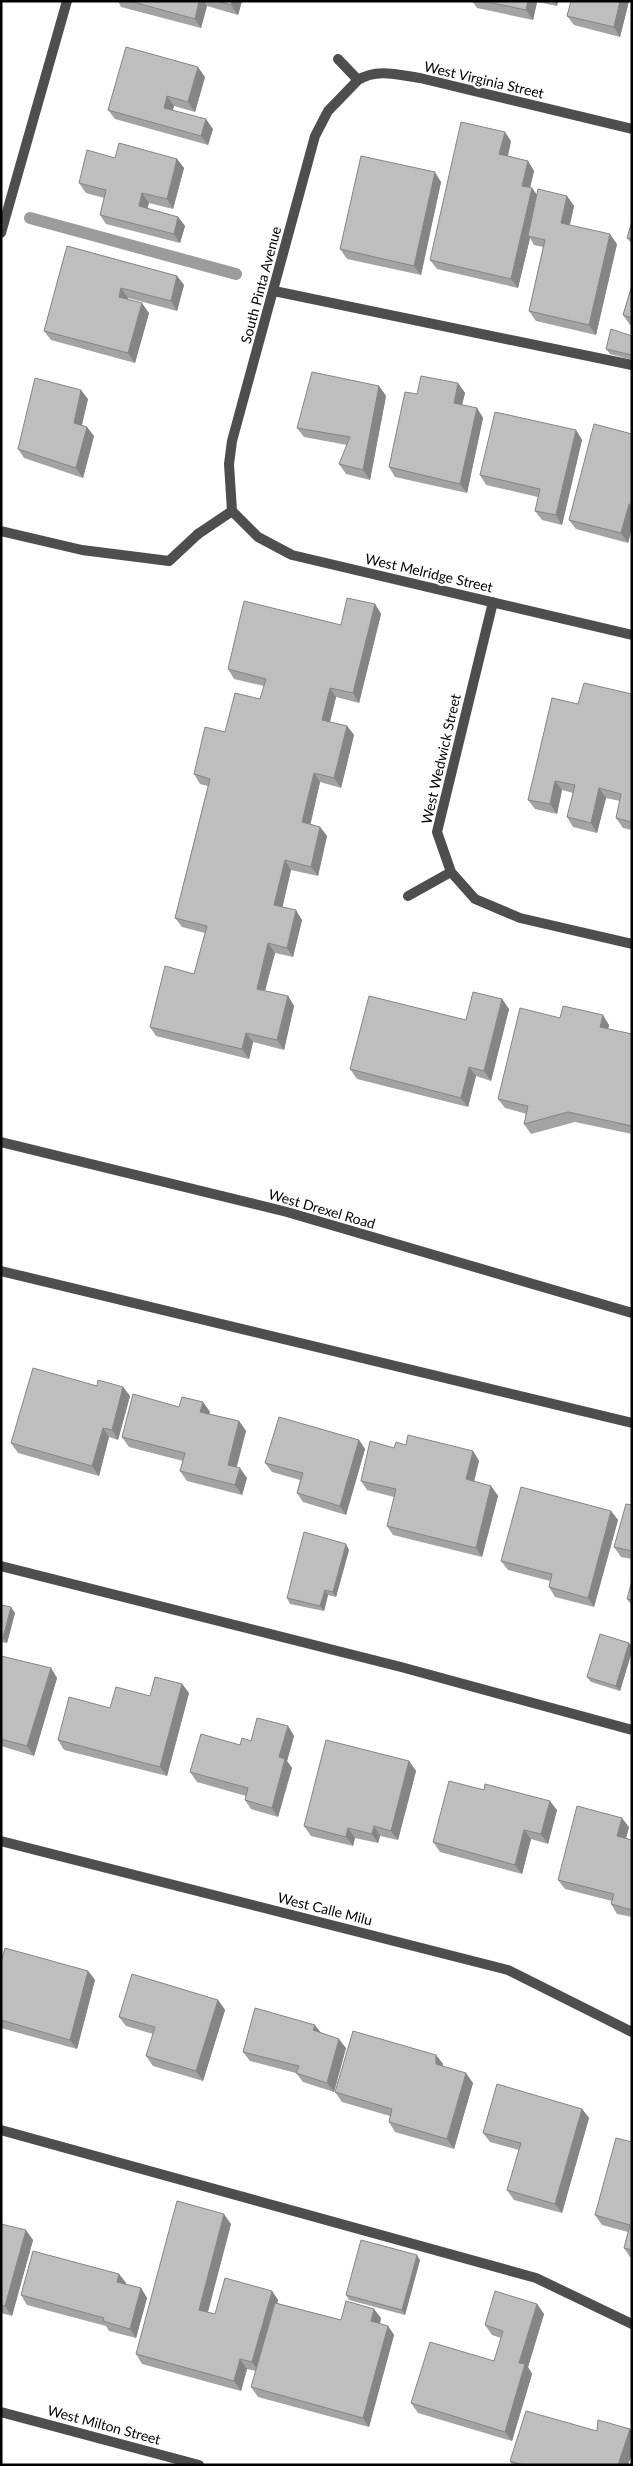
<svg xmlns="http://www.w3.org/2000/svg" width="633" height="2466" viewBox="0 0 633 2466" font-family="Lato,sans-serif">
<rect width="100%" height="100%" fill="#fff"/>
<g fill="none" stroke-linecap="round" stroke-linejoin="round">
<path stroke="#9c9c9c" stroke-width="12" d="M30,218L236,274"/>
<path stroke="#4e4e4e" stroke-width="10" d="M1,233L67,1
M274,291L632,365
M1,531L82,550L169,561L198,534
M1,1566L401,1667L632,1730
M1,2130L536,2278L632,2324"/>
<path stroke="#4e4e4e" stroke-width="10" d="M338,59L358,80C377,68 399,75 420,78L632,129
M232,511L229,464L232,441L315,136L328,111L358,80
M232,511L258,537L292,555L632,635
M198,534L232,511
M493,602L437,832L451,872L475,899L520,918L632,944
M408,896L451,872
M1,1271L632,1423
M1,1841L508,1970L632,2032
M1,2412L199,2465"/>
<path stroke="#4e4e4e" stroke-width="10" d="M1,1142L287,1212L632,1313"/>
</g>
<path fill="#a3a3a3" d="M118,1H242L238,15L207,6L201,28L121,7Z
M472,1H558L557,6L537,2L533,20L477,8Z
M571,1H629L620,37L574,25L567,16Z
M205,77L195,112L174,106L173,110L213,129L208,145L115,119L108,110Z
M511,141L508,156L528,161L534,171L530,188H532L537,195L567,196L574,206L570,225L617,244L596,335L536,321L529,311L543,247L534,245L530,238L518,288L437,269L430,260Z
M115,158L177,159L184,168L173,209L149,203L147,208L178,217L185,226L180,243L106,224L100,215L104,198L86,193L79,183Z
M441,182L421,275L347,259L340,249Z
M632,221V244L627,238Z
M67,246L177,276L184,285L177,311L128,298L127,299L149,313L135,363L51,340L44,331Z
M632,285V325H630L623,315Z
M632,336V360L610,354L606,349Z
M458,383L465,393L462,405L477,408L483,418L467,493L395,477L389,467L417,394Z
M379,386L386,396L370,480L346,474L339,464L347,445L304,437L297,428Z
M88,399L82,425L94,436L83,478L24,458L18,449Z
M576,430L582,440L562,525L542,520L535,511L538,497L486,485L480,475Z
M632,434V528L628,543L576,529L569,520Z
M375,604L381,614L359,703L336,697L330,722L347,726L354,735L341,788L320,782L310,824L320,827L327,836L318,876L291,870L282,907L302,920L293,957L275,953L265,991L288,996L294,1006L284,1050L253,1042L249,1059L156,1036L150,1027L194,974L205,933L182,927L175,918L208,786L200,784L194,774L260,699L264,686L234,679L228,669L341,625Z
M632,694V830L623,828L616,818L620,801L606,798L597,833L573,827L567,817L573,793L562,790L557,814L535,809L528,800L578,704Z
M502,999L509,1009L491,1081L476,1076L468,1107L357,1079L350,1069L466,1020Z
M560,1018L609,1025L608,1029L632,1034V1134L575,1122L531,1134L524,1124L527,1114L505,1108L498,1099Z
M97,1386L123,1387L130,1396L118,1440L109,1437L99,1476L18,1453L11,1443Z
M203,1402L210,1412L209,1414L239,1421L246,1431L236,1467L247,1478L242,1495L187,1481L180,1471L183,1461L129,1447L122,1437L179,1407Z
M359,1440L365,1449L346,1515L303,1502L297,1493L300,1480L272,1472L265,1463Z
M406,1445L473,1451L479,1461L474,1482L491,1486L498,1496L482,1557L393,1535L387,1526L394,1497L367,1490L361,1481L394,1448Z
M632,1505V1559L621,1557L614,1547Z
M611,1511L618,1520L594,1607L555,1597L549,1587L550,1581L508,1570L501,1561Z
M349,1550L336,1597L328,1595L324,1611L290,1604L287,1598Z
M632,1581V1606L627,1599Z
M1,1605L15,1613L7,1643L1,1642Z
M629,1643L632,1647V1651L620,1691L591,1682L587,1677Z
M1,1656L51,1668L57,1678L34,1756L1,1746Z
M182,1684L189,1693L167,1776L64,1750L58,1740L110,1708L150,1696Z
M288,1726L294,1736L287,1761L292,1768L278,1817L251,1809L245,1800L246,1796L197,1782L190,1772L240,1745Z
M409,1761L416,1771L398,1840L380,1836L378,1843L355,1838L353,1846L311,1836L304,1826Z
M557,1810L548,1844L531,1839L522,1874L440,1852L433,1842Z
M629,1827L626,1838L632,1840V1917L617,1914L611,1904L612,1901L565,1889L558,1880Z
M1,1962L88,1971L95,1980L77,2049L1,2028Z
M218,2000L225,2010L203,2081L153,2066L146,2056L153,2034L126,2026L119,2017Z
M320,2033L346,2048L334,2092L303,2082L296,2073L250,2061L243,2052Z
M436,2055L443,2064V2066L473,2083L454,2149L395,2132L389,2122L390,2116L342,2102L335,2092Z
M582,2109L589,2118L562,2213L514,2200L507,2190L519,2150L490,2142L483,2133Z
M632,2142V2257H630L624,2248L628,2232L602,2225L595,2215Z
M1,2224L33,2240L12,2316L1,2313Z
M231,2224L208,2312L215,2314L272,2291L278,2300L277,2303L341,2320L381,2318L380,2324L388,2326L394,2335L369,2427L258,2397L251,2387L256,2371L247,2369L241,2391L142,2364L136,2354Z
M420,2260L405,2315L349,2300L346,2295Z
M119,2274L126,2283L125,2284L141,2288L147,2298L136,2338L109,2331L106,2326L27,2305L21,2295Z
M537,2304L544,2314L528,2367L532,2374L512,2441L418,2413L411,2403L494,2361L501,2338L492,2335L485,2325Z
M630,2429L632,2431V2454L628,2465H512L510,2461L597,2431Z"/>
<path fill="#858585" d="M199,1H204L207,6L201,28L195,19Z
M232,1H242L238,15L231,5Z
M528,1L537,2L533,20L526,10Z
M554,1H558L557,6Z
M620,1H629L620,37L614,27Z
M198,67L205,77L195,112L188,102Z
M167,96L174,106L171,117L164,108Z
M206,119L213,129L208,145L201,136Z
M505,132L511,141L506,164L499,154Z
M177,159L184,168L173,209L167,199Z
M528,161L534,171L528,196L522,186Z
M435,172L441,182L421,275L414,266Z
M532,188L539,198L528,236L530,238L518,288L511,279Z
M142,193L149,203L145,216L139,206Z
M567,196L574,206L568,232L561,223Z
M178,217L185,226L180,243L174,234Z
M610,234L617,244L596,335L589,325Z
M177,276L184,285L177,311L171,301Z
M121,288L128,298L125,307L119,297Z
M142,303L149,313L135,363L128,353Z
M458,383L465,393L460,412L454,403Z
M379,386L386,396L370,480L363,470Z
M81,390L88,399L80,432L74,423Z
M477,408L483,418L467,493L460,484Z
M87,427L94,436L83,478L76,468Z
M576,430L582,440L562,525L556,515Z
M629,504L632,509V528L628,543L621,533Z
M375,604L381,614L359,703L353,693Z
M330,688L336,697L328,729L322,720Z
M347,726L354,735L341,788L334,778Z
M314,773L320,782L309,831L302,822Z
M555,781L562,790L557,814L550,804Z
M599,788L606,798L597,833L591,823Z
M320,827L327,836L318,876L311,867Z
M285,860L291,870L281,914L274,905Z
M296,910L302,920L293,957L287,948Z
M268,943L275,953L263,998L257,989Z
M288,996L294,1006L284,1050L277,1040Z
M502,999L509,1009L491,1081L484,1071Z
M603,1015L609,1025L606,1036L600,1027Z
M246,1033L253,1042L249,1059L242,1049Z
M469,1067L476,1076L468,1107L461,1098Z
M123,1387L130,1396L118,1440L112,1430Z
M203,1402L210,1412L207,1421L200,1412Z
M239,1421L246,1431L235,1474L228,1465Z
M103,1428L109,1437L99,1476L92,1466Z
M359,1440L365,1449L346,1515L340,1506Z
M473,1451L479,1461L472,1489L466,1479Z
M240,1468L247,1478L242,1495L235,1485Z
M491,1486L498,1496L482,1557L476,1548Z
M611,1511L618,1520L594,1607L588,1598Z
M346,1544L349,1550L336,1597L333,1592Z
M325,1590L328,1595L324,1611L320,1606Z
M11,1607L15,1613L7,1643L3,1638Z
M629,1643L632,1647V1651L620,1691L616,1686Z
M51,1668L57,1678L34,1756L27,1746Z
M182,1684L189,1693L167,1776L160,1767Z
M288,1726L294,1736L287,1761L292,1768L278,1817L272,1808L279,1757Z
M409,1761L416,1771L398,1840L391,1831Z
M550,1801L557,1810L548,1844L541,1834Z
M622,1818L629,1827L624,1846L617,1836Z
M374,1826L380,1836L378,1843L372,1834Z
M348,1828L355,1838L353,1846L346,1837Z
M524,1830L531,1839L522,1874L515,1865Z
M88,1971L95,1980L77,2049L70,2040Z
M218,2000L225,2010L203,2081L196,2071Z
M315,2025L322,2034L313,2030Z
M339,2039L346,2048L334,2092L327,2083Z
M436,2055L443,2064L442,2074L436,2064Z
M466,2073L473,2083L454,2149L447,2139Z
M582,2109L589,2118L562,2213L555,2204Z
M224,2214L231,2224L206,2319L199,2310Z
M26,2230L33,2240L12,2316L5,2306Z
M417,2255L420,2260L405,2315L402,2310Z
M119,2274L126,2283L123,2292L117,2282Z
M141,2288L147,2298L136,2338L130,2329Z
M272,2291L278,2300L259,2372L252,2362Z
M537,2304L544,2314L528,2367L532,2374L512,2441L505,2432L519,2363Z
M374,2309L381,2318L378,2331L371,2321Z
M388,2326L394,2335L369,2427L363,2418Z
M240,2359L247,2369L241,2391L234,2381Z
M630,2429L632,2431V2454L628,2465H618Z"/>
<path fill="#bebebe" stroke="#858585" d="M130,1H199L195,19Z
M217,1H232L231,5Z
M483,1H528L526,10Z
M571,1H620L614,27L567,16Z
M126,47L198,67L188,102L167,96L164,108L206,119L201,136L108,110Z
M461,122L505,132L499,154L528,161L522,186L532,188L511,279L430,260Z
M119,143L177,159L167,199L142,193L139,206L178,217L174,234L100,215L106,190L79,183L87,150L115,158Z
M361,156L435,172L414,266L340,249Z
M538,189L567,196L561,223L610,234L589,325L529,311L545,240L528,236Z
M632,221V239L627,238Z
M67,246L177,276L171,301L121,288L119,297L142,303L128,353L44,331Z
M632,285V318L623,315Z
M611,329L632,336V355L606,349Z
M312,372L379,386L363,470L339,464L350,437L297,428Z
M421,376L458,383L454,403L477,408L460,484L389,467L405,392L417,394Z
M35,378L81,390L74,423L87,427L76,468L18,449Z
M495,412L576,430L556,515L535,511L540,489L480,475Z
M594,424L632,434V505L629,504L621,533L569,520Z
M347,598L375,604L353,693L330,688L322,720L347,726L334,778L314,773L302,822L320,827L311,867L285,860L274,905L296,910L287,948L268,943L257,989L288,996L277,1040L246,1033L242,1049L150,1027L165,966L194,974L207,926L175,918L210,779L194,774L205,727L225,732L235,693L260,699L266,679L228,669L244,601L341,625Z
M584,683L632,694V822L616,818L621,794L599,788L591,823L567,817L575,785L555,781L550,804L528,800L552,698L578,704Z
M473,992L502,999L484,1071L469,1067L461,1098L350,1069L369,996L466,1020Z
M563,1006L603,1015L600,1027L632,1034V1126L568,1112L524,1124L528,1106L498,1099L520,1008L560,1018Z
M33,1368L97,1386L98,1380L123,1387L112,1430L103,1428L92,1466L11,1443Z
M133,1394L179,1407L182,1397L203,1402L200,1412L239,1421L228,1465L240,1468L235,1485L180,1471L185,1453L122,1437Z
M279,1417L359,1440L340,1506L297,1493L303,1473L265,1463Z
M408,1435L473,1451L466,1479L491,1486L476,1548L387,1526L396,1489L361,1481L370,1441L394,1448L396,1442L406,1445Z
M521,1487L611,1511L588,1598L549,1587L552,1574L501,1561Z
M626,1504L632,1505V1551L614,1547Z
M304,1532L346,1544L333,1592L325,1590L320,1606L287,1598Z
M632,1581V1600L627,1599Z
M1,1605L11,1607L3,1638H1Z
M600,1634L629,1643L616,1686L587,1677Z
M1,1656L51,1668L27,1746L1,1739Z
M155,1677L182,1684L160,1767L58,1740L69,1697L110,1708L116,1687L150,1696Z
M257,1718L288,1726L279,1757L285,1759L272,1808L245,1800L248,1788L190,1772L201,1734L240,1745L242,1738L251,1741Z
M326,1740L409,1761L391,1831L374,1826L372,1834L348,1828L346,1837L304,1826Z
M449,1781L484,1790L485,1784L550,1801L541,1834L524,1830L515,1865L433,1842Z
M577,1806L622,1818L617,1836L632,1840V1910L611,1904L614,1894L558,1880Z
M5,1948L88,1971L70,2040L1,2020V1962Z
M132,1974L218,2000L196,2071L146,2056L155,2027L119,2017Z
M255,2008L315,2025L313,2030L339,2039L327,2083L296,2073L299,2066L243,2052Z
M353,2031L436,2055V2064L466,2073L447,2139L389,2122L392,2109L335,2092Z
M497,2084L582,2109L555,2204L507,2190L521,2143L483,2133Z
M616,2138L632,2142V2250L624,2248L630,2225L595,2215Z
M177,2201L224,2214L199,2310L215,2314L225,2278L272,2291L252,2362L240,2359L234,2381L136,2354Z
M1,2224L26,2230L5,2306L1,2305Z
M361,2240L417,2255L402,2310L346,2295Z
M33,2251L119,2274L117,2282L141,2288L130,2329L103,2321L104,2318L21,2295Z
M495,2291L537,2304L519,2363L525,2364L505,2432L411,2403L430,2342L494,2361L503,2331L485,2325Z
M346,2301L374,2309L371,2321L388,2326L363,2418L251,2387L275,2303L341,2320Z
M526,2411L597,2431L598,2420L630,2429L618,2465H524L510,2461Z"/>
<g text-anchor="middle" stroke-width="4.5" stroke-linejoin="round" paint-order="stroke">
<g font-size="14" fill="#000" stroke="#fff">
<text transform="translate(484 80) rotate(13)" y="5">West Virginia Street</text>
<text transform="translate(261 285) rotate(-75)" y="5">South Pinta Avenue</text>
<text transform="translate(429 573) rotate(13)" y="5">West Melridge Street</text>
<text transform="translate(441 759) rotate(-77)" y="5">West Wedwick Street</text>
<text transform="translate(322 1209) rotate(16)" y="5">West Drexel Road</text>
<text transform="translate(325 1909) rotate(14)" y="5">West Calle Milu</text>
<text transform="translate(104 2425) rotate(15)" y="5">West Milton Street</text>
</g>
</g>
<rect width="633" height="2466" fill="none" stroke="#000000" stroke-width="5"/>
</svg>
